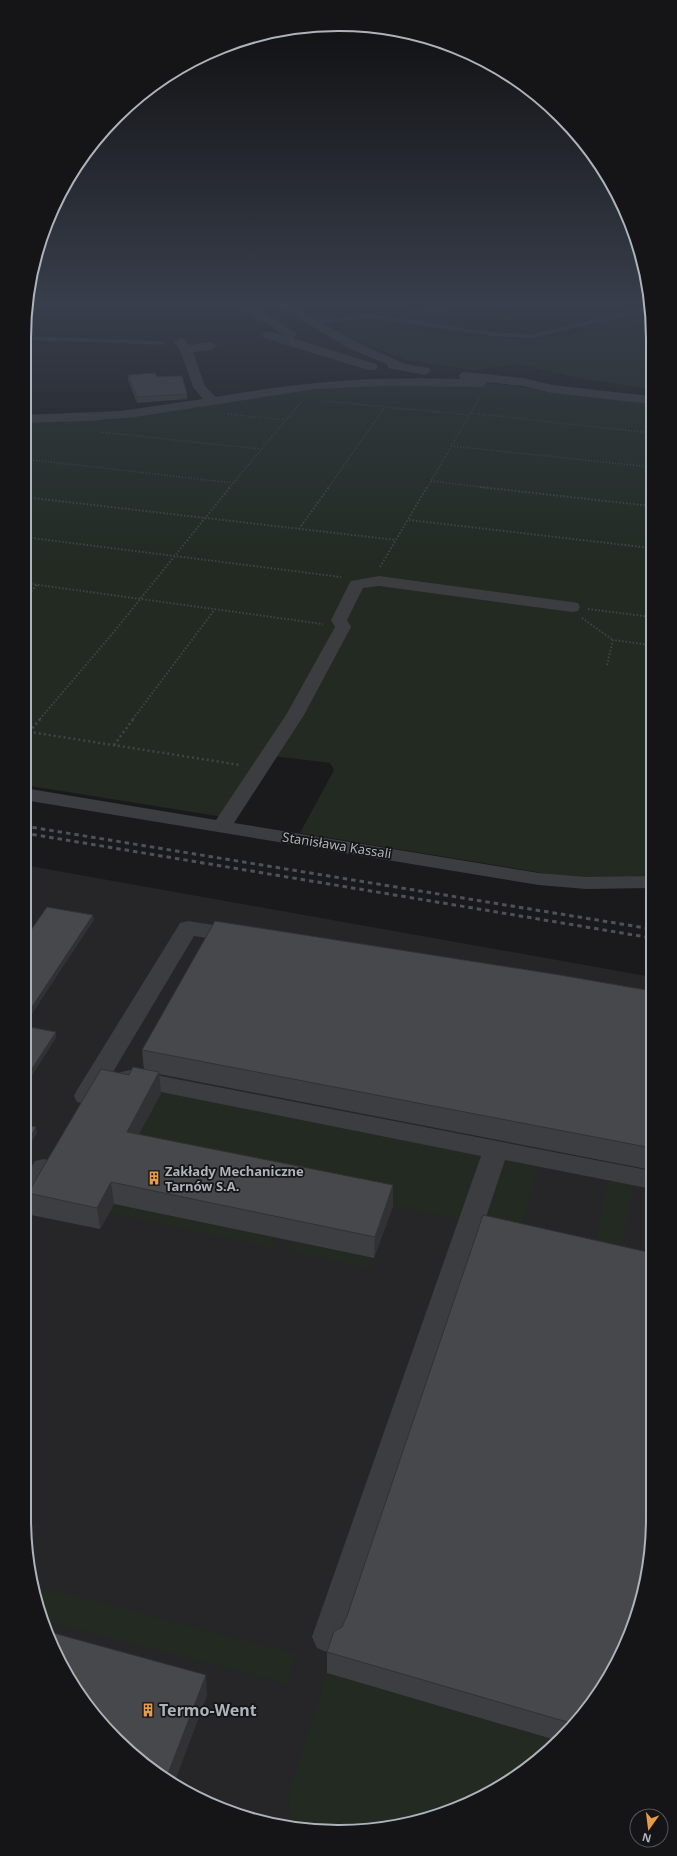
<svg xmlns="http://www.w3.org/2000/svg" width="677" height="1856" viewBox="0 0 677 1856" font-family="'Noto Sans',sans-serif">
<rect width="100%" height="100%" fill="#1a1a1c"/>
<path fill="#262629" d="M24,865L652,977L653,1517L642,1599L600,1692L561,1740L513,1779L420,1821L359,1831L298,1829L199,1799L147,1767L48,1638L30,1579L24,1517Z"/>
<path fill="#222a22" d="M398,304H524L510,309L487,306L438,312L405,311Z
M650,319V389L578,378L519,364L473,370L406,360L333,331L357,322L473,337L534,340L563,336L608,322Z
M481,382L651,404L652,878L579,879L300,833L334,770L330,763L273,756L236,819L24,785V420H56L302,389Z
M161,1091L486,1153L466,1221L129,1153Z
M503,1156L539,1163L517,1245L479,1236Z
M609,1180L634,1184L617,1267L590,1261Z
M113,1204L276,1238L272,1248L109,1213Z
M294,1242L374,1258L371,1269L290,1251Z
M32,1585L296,1654L288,1684L42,1620Z
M327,1673L559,1741L513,1779L420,1821L359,1831L315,1830L293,1819L288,1801L289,1792Z"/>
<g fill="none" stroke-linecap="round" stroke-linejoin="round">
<path stroke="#303b40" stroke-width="3.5" d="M320,322L370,316L492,334L533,336L629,313L650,311
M24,338L163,343"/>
<path stroke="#414448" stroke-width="1.5" stroke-dasharray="1 2" stroke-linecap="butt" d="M325,401L469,415
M470,413L651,433
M228,414L285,420
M100,432L260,449
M451,446L651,467
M24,459L234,483
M431,481L489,488
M229,488L301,402
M328,488L385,407
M427,488L480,397"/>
<path stroke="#414448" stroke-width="2" stroke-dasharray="1.5 2" stroke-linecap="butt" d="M480,487L651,506
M24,497L396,540
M409,520L651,548
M299,529L329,487
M24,537L341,577
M380,567L427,487
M24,583L323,624
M24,599L37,585
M588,609L651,617
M582,618L613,640
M607,665L613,640L651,645
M40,719L113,633L230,487
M133,719L215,609"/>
<path stroke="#414448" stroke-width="2.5" stroke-dasharray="2 3" stroke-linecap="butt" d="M24,731L240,765
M29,732L41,718
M114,745L134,718"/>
<path fill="#3b3d41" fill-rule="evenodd" d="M236,304H250L295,332L297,335L292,338L376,364L378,367L376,370H368L264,338L262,335L268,331L285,336Z
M275,304H289L356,342L405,364L429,368L431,371L425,375L388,368L387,364L348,348Z
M180,338L184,339L189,345L211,342L217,346L211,350L193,352L205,386L216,397C299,382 376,376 460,379L459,376L461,373L465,372L523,378L552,385L650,396L651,404L552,393L523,386L486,382L485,386L480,387L386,386L316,389L135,417L88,421L24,423V415L120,411L203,399L193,387L180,350L174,342Z
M379,576L572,602L578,603L580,607L578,611L572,612L379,586L363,588L347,620L351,627L304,715L234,823L539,873L586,877L652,876V888L586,889L539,885L24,800V788L216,820L286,715L335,627L331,620L349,584L351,581Z
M188,921L239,929L247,931L250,936L247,941L239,943L194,936L95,1102L86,1104L77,1102L74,1096L77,1090L177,928L180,923Z
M130,1070L652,1171V1189L505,1160L346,1637L341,1648L329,1653L317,1648L312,1637L481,1156L121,1084L118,1078L121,1072Z
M44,1159L53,1161L57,1168L33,1209L24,1212V1179L35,1161Z"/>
<path stroke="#4e5156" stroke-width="3" stroke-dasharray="4.5 4" stroke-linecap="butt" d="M24,826L652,929
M24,833L652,938"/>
</g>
<path fill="#3d3e41" d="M128,375L157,377L187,394V399L137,403L128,380Z
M652,991V1170L159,1074L161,1093L139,1134L393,1206L374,1258L114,1204L100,1229L31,1215L28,1193L129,1075L144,1070L142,1050Z
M327,1652L600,1692L559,1741L327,1673Z"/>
<path fill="#323235" d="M28,304H43L28,306Z
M93,915L94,920L24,1026V1019Z
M56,1032V1038L24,1088V1081Z
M159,1072L161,1093L129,1153L127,1132Z
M36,1127L37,1133L24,1155V1148Z
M111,1182L114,1204L100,1229L97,1208Z
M393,1185V1206L374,1258L375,1237Z
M206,1675L207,1696L174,1784L166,1779Z"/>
<path fill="#47484c" stroke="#323235" d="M155,373L157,377L182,376L187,394L137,397L128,375Z
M47,907L93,915L24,1019V940Z
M215,921L560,975L652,991V1148L142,1050Z
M24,1026L56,1032L24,1081Z
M133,1067L159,1072L127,1132L393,1185L375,1237L111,1182L97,1208L28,1193L101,1069L129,1075Z
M24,1125L36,1127L24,1148Z
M483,1215L652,1253L653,1518L642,1599L600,1692L574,1724L327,1652L334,1631L342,1627L347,1616Z
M46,1631L206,1675L166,1779L147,1767L102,1725L48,1638Z"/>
<linearGradient id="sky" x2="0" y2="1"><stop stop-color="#0e0e0f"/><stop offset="0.54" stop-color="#383e4b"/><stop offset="1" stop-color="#383e4b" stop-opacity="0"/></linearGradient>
<rect width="677" height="564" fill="url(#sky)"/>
<defs>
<g id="building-bare" transform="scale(1.08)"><path d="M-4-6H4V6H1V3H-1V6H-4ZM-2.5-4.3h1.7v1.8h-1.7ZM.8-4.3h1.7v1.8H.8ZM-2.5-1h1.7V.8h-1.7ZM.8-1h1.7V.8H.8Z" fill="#ea9c44" stroke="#151517" stroke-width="2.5" paint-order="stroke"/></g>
</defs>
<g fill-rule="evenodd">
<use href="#building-bare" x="154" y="1178"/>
<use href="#building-bare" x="148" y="1710"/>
</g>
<g text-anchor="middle" stroke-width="3.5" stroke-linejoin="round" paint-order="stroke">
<g font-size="13" fill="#adb3bb" stroke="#151517">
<text transform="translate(337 845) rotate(9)" y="5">Stanisława Kassali</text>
</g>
<g font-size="13" font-weight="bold" fill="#adb3bb" stroke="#151517" text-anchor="start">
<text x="165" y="1176">Zakłady Mechaniczne<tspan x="165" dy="15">Tarnów S.A.</tspan></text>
</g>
<g font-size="16" font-weight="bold" fill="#adb3bb" stroke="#151517" text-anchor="start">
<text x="159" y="1716">Termo-Went</text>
</g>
</g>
<path d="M0 0H677V1856H0ZM338 31H339A307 307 0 0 1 646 338V1518A307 307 0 0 1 339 1825H338A307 307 0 0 1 31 1518V338A307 307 0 0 1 338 31Z" fill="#151517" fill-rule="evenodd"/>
<path fill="none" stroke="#adb3bb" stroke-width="2" d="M338 31H339A307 307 0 0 1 646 338V1518A307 307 0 0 1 339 1825H338A307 307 0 0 1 31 1518V338A307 307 0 0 1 338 31Z"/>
<g transform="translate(649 1828) rotate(194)"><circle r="19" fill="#151517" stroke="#525459"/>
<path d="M0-3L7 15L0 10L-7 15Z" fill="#ea9c44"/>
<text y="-6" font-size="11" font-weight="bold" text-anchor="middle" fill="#adb3bb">N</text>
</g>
</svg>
